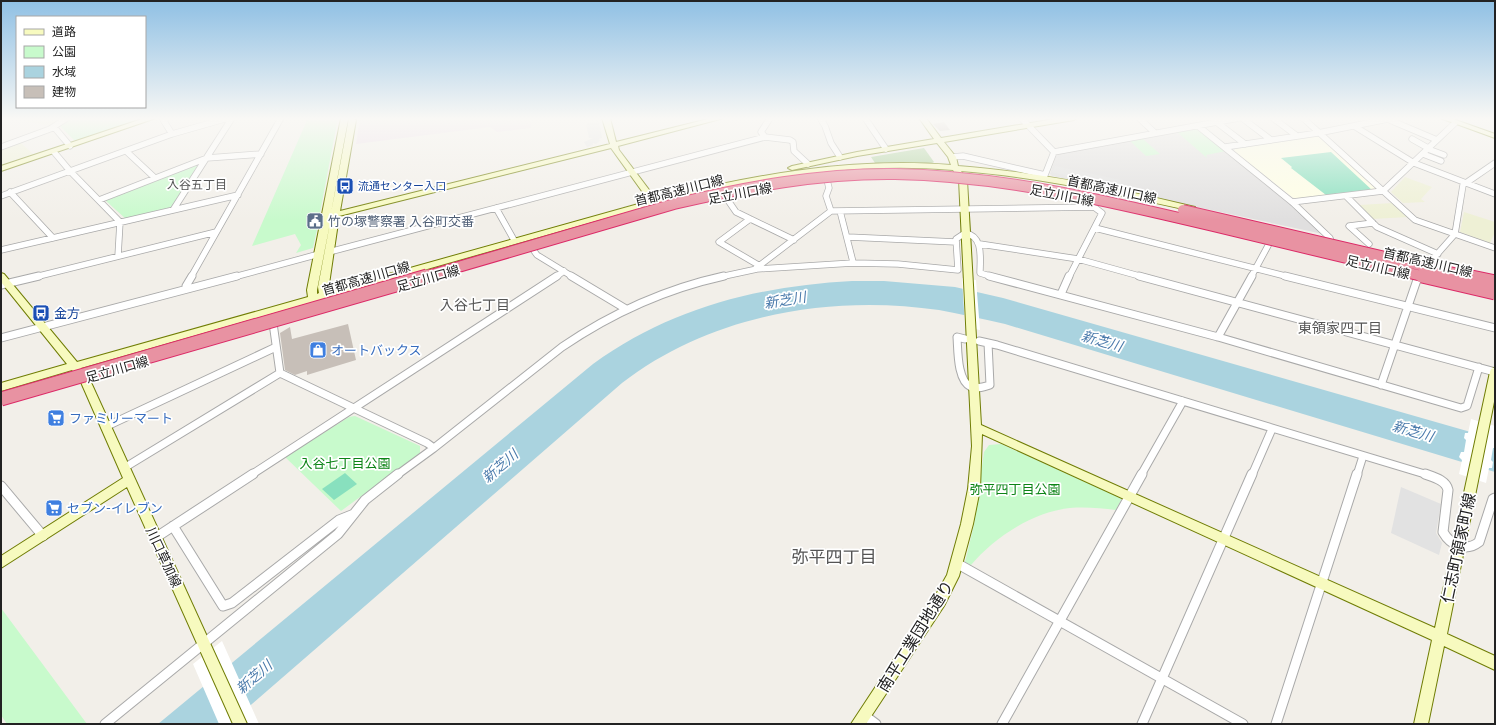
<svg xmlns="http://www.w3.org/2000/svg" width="1496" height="725" viewBox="0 0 1496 725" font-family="'Fira Sans Condensed','Noto Sans JP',sans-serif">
<rect width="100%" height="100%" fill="#f2efe9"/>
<path fill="#e0dfdf" d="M1196,129L1200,130L1289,202L1323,234L1052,176L1050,174L1057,153Z"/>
<path fill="#ebdbe8" d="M360,118H530L531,128L497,132L490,127L356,144Z"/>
<path fill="#ffffe5" d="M1317,136L1320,137L1378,190L1297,199L1292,197L1234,151L1236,148Z"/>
<path fill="#eef0d5" d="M24,118H63L51,126L25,121L27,120L23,119Z
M20,142L34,155L1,165V149Z
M1405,177L1432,187L1421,199L1425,202L1403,203L1391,192Z
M1393,203L1408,217L1372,219L1359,205Z
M1464,212L1495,222V232L1490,243L1460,232Z"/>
<path fill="#add19e" d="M924,148L934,162L932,163H875L871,157Z"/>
<path fill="#c8facc" d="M71,118H143L77,140H74L61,127V125Z
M308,118H338L319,218L308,219L306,226L318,225L313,248L296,253L301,245L295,234L252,246Z
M1196,129L1200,130L1226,151L1206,155L1207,158L1177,132Z
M1143,139L1160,154L1146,156L1130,141Z
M200,164L171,207L167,209L126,219L106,201L108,198Z
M355,416L420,446V453L341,511L285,457L349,417Z
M1001,444L1114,495L1121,498V500L1116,510C1101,508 1085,507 1070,508C1032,512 994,538 971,565L965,562L974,525L984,452L989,445Z
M1,608L87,724H7L1,715Z"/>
<path fill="#88e0be" d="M1331,152L1372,190L1326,195L1291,168L1292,167L1281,158Z
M345,473L357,484L334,500L322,489Z"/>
<path fill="#e2e2e2" d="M599,121L602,138L598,139L601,140L596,144L593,143V145L587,147L584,142L593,138H589L586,124Z
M1055,166L1121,180L1120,188L1052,172Z
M1401,487L1441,504L1436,533L1442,543L1439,555L1391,533Z"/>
<path fill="#aad3df" d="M852,281H884L955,287L1003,298L1495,439V472L1005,324C983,319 961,314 939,310C830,294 710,315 622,383L229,724H158L593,364C670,308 758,286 852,281Z"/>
<path fill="#fff" d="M962,278L976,280L980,330L965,327Z
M1471,419L1495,426V448H1493L1491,460L1493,462L1492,468H1489L1486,483L1459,474L1462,460L1459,457L1461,452H1464L1466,440L1464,438L1465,433H1468Z
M222,641L259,724H219L193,664Z"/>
<path fill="#c7bfb8" d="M944,122L950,130L940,131L933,124Z
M348,324L356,360L307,375V371L295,375L285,370L280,333L290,327L292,339Z"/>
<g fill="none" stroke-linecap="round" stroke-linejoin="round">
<g stroke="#a9a9a9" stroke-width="7">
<path id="street-far2" d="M162,118L172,134
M820,118L825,126L831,143L840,157
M865,118L886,149
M1021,118L1054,152L1045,175
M1139,118L1155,133
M1242,118L1271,140
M1273,118L1297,136
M1303,118L1415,220L1495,248
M1385,118L1437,140
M1215,121L1245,144
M1198,126L1292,202L1330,238L1331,241
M1354,126L1414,163L1495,194
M54,127L70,146
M765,137L761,132L770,118
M1412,139L1428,148
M1,147L50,129L67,118
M1225,147L1318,133L1388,119
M1428,149L1444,155
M126,151L155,178
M54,152L70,171L120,222L118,256
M1054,152L1239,118
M1423,154L1441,161
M952,157L963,156L1045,175L1044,178
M827,180L829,188L826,196L831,211
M10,192L53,238
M1,196L172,134L228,118
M725,196L736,212L794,240
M1346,196L1377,227L1438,254
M99,200L207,158L261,154
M1292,202L1383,191L1455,123
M496,208L514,240
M173,210L232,118
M840,211L853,262
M750,219L719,242L760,266
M1095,228L1289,277
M848,237L956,242
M980,244L1078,259L1143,277
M1369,244L1349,226L1373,223
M532,248L537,255L573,277
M1,250L238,195
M329,252L765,137L790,140L793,142L794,151L808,164
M1432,265L1431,261L1455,234L1463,185L1495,163
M755,269L831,211L1094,207L1102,213L1069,277
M35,277L216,232
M191,277L281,118
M234,277L319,254
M556,277L564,271
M720,277L757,269L853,263L898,264L958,270L956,239L965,233C984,236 980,259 980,273L993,277
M1251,277L1270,242"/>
</g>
<g stroke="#a9a9a9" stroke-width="9">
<path id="street-far1" d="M571,276L626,309
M989,276L1218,337L1461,408L1467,406L1479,367
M1139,276L1495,372
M1285,276L1495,328
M1,285L39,276
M186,289V286L192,276
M1061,294L1069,276
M273,323L280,373L427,443L434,448
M1218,337L1252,276
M1,338L237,276
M965,339L957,337C958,350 957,381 971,387C978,389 984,387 990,385L988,343
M979,341L997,345L1428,475
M1381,385L1418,277
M105,427L276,347
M124,468L280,373
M251,475L557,276
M397,475L434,448L562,347C612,313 665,289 724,276
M1141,475L1183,401
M1252,475L1272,429
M1357,475L1363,456"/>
</g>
<g stroke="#a9a9a9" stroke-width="11">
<path id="street" d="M1425,474C1433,477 1446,480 1448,490L1443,532C1451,546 1466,552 1479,542L1493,499L1495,498
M1,486L43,536
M173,526L223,606L232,603L339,520L354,514
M155,538L253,474
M958,564L1243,724
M864,715L876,724
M105,724L338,534L365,500L398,474
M1002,724L1142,474
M1142,724L1252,474
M1276,724L1357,474"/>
</g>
<g stroke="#707d05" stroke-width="2">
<path id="secondary" d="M145,118H156L1,171V166Z
M341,118H349L331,213L348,120L351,118L356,120L340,211L610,144L602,118H610L616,142L712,118H724L618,146L619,150L656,199C753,175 850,157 951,165L948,157L937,143L857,156L792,170L788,168L792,166L857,152L934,139L919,118H926L941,138L1060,118H1077L1074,120L944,142L956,157L958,166C1038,172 1117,188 1195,207L1196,209L1192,211C1116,194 1039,177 961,171L967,180L981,425L1435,628L1490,372L1491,369L1495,368V397L1447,634L1495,656V670L1444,646L1428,724H1414L1432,640L982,434L980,489L973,524L959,576L944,606L866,724H851L934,598L947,575L961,524L968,489L972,446L959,180L953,170C853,161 756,179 659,203L661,206L660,208H654L652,205L329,297L328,303H322L320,300H318L317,305H311L309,303L81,368L89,378L247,724H233L127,487L1,568V556L123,478L80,380L72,370L1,391V383L67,364L1,282V273L4,274L77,362L308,297L307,290ZM611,148L649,201L328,291L339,216ZM331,218L318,287L319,293L317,294V290Z
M1440,118H1450L1495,134V138Z"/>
</g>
<use href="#street-far2" stroke="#fff" stroke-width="5.5"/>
<use href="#street-far1" stroke="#fff" stroke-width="7"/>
<use href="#street" stroke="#fff" stroke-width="9"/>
<use href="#secondary" fill="#f7fabf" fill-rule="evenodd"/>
<g stroke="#dc2a67" stroke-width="12" stroke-linecap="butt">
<path id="highway-bridge-far1" d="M1183,210L1471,277
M424,277L674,204C746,187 820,173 895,174C1003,176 1108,201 1213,226C1284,243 1355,260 1426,277"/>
</g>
<g stroke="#dc2a67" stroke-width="15" stroke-linecap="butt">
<path id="highway-bridge" d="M1422,276L1495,293
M1467,276L1495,282
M1,399L427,276"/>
</g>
<use href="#highway-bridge-far1" stroke="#e892a2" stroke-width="10"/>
<use href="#highway-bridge" stroke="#e892a2" stroke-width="13"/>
</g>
<linearGradient id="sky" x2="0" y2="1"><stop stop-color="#8fc0e4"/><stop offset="0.54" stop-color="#f9f8f5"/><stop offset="1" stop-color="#f9f8f5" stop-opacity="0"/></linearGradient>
<rect width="1496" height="220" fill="url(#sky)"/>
<defs>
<g id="bus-square" transform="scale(0.9)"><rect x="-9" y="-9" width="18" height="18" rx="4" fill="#1a4fb4" stroke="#fff"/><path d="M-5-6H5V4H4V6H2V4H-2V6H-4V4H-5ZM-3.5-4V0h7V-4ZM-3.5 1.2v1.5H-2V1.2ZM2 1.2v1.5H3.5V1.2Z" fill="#fff"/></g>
<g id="civic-square" transform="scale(0.9)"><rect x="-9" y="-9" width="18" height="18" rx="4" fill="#5c6f8a" stroke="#fff"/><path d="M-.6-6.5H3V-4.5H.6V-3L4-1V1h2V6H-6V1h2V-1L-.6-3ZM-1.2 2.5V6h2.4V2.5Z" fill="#fff"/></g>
<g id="shop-square" transform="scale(0.9)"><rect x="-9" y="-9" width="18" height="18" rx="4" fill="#3f7fe0" stroke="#fff"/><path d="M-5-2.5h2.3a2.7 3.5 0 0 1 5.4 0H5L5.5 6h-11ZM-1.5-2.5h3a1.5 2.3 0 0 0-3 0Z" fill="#fff"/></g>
<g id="supermarket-square" transform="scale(0.9)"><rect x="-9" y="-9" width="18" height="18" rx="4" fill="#3f7fe0" stroke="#fff"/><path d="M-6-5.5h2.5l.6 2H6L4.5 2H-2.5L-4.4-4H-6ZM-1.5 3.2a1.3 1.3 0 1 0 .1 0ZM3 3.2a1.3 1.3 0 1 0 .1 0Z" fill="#fff"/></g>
</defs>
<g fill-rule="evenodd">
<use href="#bus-square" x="345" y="186"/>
<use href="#civic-square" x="315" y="221"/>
<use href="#bus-square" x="41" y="313"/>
<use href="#shop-square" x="318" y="350"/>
<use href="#supermarket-square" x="56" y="418"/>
<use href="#supermarket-square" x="54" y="508"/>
</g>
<g text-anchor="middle" stroke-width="3.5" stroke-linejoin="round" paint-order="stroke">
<g font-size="11" fill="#164399" stroke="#fff" text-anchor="start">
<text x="358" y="190">流通センター入口</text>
</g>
<g font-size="12" fill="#555" stroke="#fff">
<text x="197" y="189">入谷五丁目</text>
</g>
<g font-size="13" fill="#222" stroke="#fff">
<text transform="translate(1112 189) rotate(12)" y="5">首都高速川口線</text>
<text transform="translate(679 190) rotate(-14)" y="5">首都高速川口線</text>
<text transform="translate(740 193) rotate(-11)" y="5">足立川口線</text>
<text transform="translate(1062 195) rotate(11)" y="5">足立川口線</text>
<text transform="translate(1428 262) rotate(13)" y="5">首都高速川口線</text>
<text transform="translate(1378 267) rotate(13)" y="5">足立川口線</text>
<text transform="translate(366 278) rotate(-16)" y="5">首都高速川口線</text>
<text transform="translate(428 278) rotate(-16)" y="5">足立川口線</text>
<text transform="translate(117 369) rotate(-16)" y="5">足立川口線</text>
<text transform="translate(164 557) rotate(65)" y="5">川口草加線</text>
</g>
<g font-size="13" fill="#4e5e75" stroke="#fff" text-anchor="start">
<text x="328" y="226">竹の塚警察署 入谷町交番</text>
</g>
<g font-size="13" fill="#164399" stroke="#fff" text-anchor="start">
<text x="54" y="318">金方</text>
</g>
<g font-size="13" fill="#366cbe" stroke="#fff" text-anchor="start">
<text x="331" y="355">オートバックス</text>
<text x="69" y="423">ファミリーマート</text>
<text x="67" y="513">セブン-イレブン</text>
</g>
<g font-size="13" fill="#0c8416" stroke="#fff">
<text x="345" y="468">入谷七丁目公園</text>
<text x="1015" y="494">弥平四丁目公園</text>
</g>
<g font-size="14" font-style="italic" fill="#4a7aab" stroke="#fff">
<text transform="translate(785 300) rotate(-9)" y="5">新芝川</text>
<text transform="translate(1102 341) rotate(16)" y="5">新芝川</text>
<text transform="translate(1413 431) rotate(16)" y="5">新芝川</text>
<text transform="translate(500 466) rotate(-41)" y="5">新芝川</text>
<text transform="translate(254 677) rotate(-41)" y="5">新芝川</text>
</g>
<g font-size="14" fill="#555" stroke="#fff">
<text x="475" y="310">入谷七丁目</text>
<text x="1340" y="333">東領家四丁目</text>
</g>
<g font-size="16" fill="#222" stroke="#fff">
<text transform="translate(1458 548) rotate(-78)" y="6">仁志町領家町線</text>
<text transform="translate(915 636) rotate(-58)" y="6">南平工業団地通り</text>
</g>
<g font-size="17" fill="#555" stroke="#fff">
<text x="834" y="563">弥平四丁目</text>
</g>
</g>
<rect width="1496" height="725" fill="none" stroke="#222222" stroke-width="4"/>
<rect x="16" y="16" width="130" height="92" fill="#ffffff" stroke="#a7a7a7"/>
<rect x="24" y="29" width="20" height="6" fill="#f7fabf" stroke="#a7a7a7"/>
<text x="52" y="36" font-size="12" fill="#222222">道路</text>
<rect x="24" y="46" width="20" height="12" fill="#c8facc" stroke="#a7a7a7"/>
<text x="52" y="56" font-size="12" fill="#222222">公園</text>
<rect x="24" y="66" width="20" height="12" fill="#aad3df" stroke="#a7a7a7"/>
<text x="52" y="76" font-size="12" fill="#222222">水域</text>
<rect x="24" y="86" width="20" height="12" fill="#c7bfb8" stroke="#a7a7a7"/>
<text x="52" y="96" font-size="12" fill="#222222">建物</text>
</svg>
